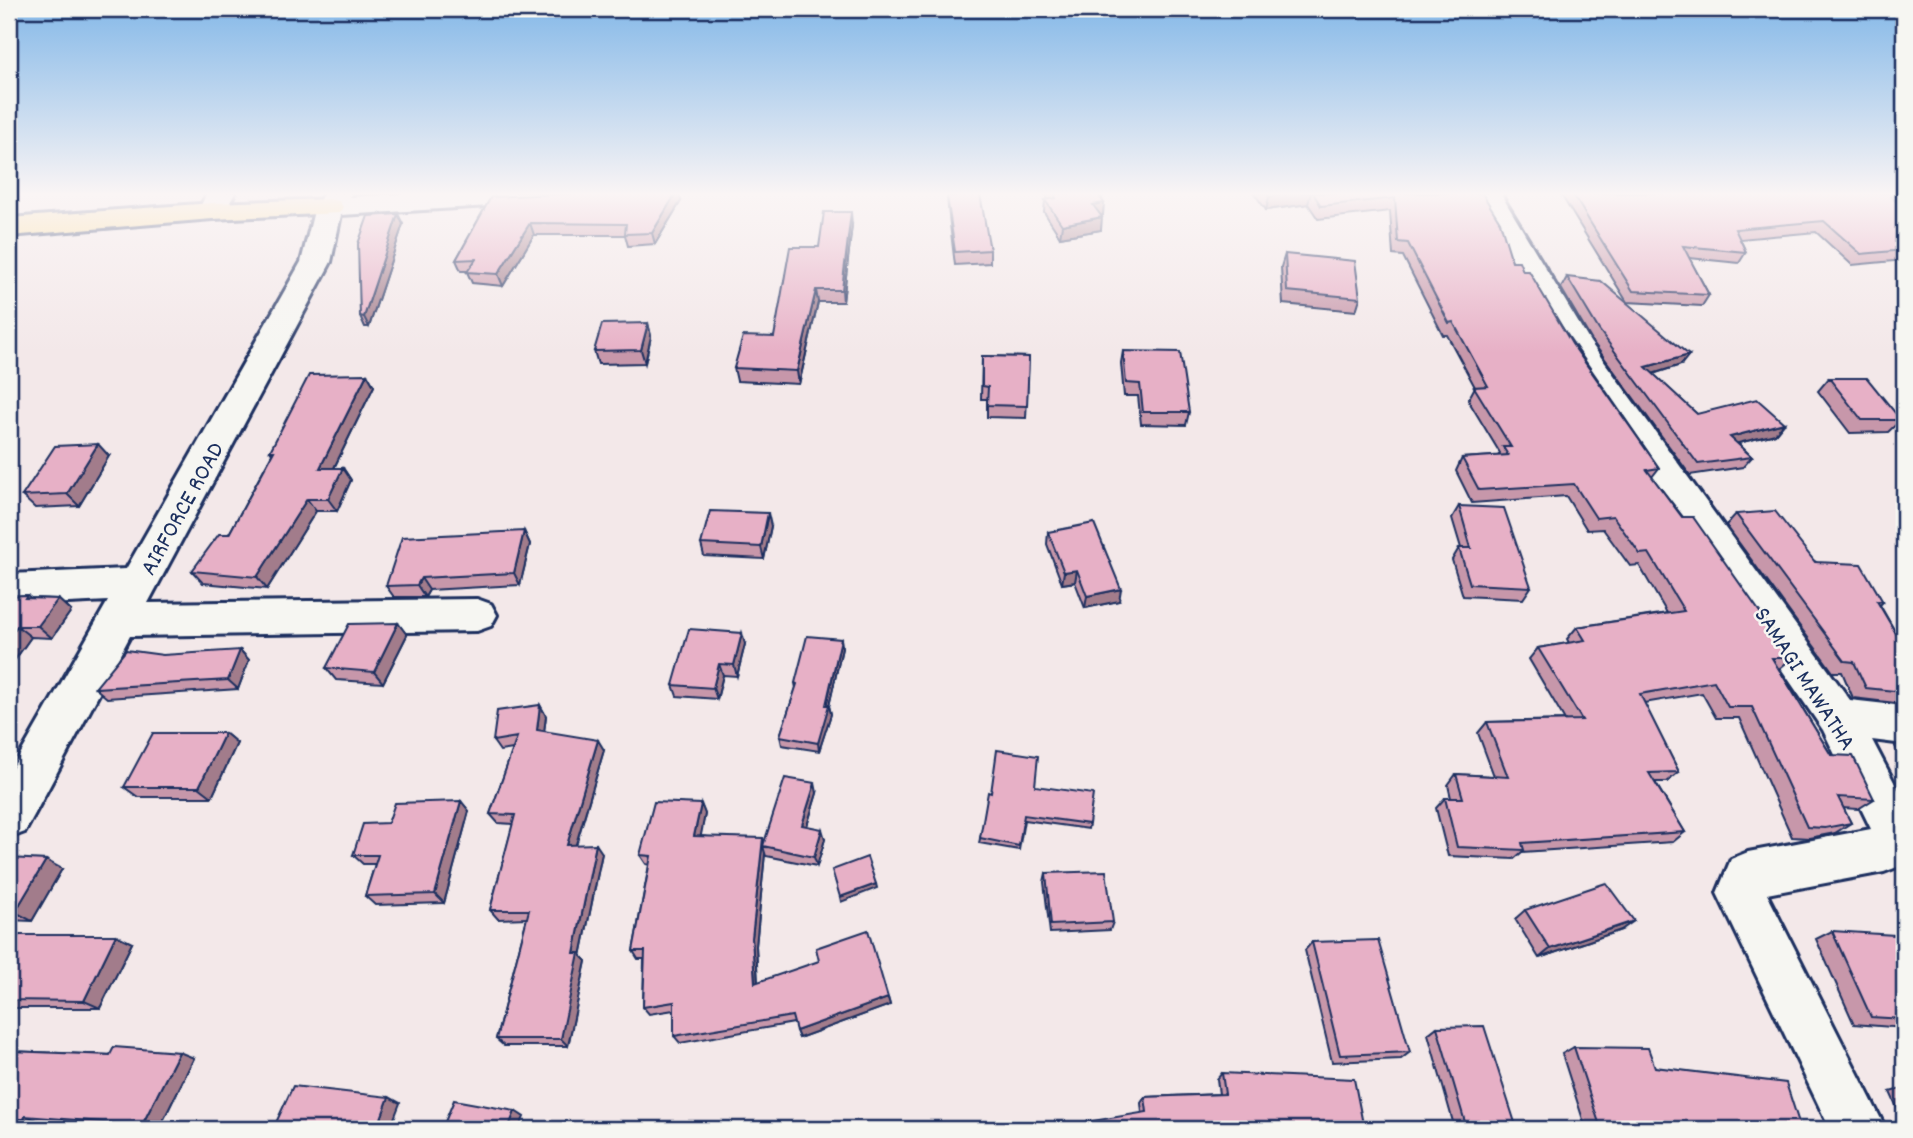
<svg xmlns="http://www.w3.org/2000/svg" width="1913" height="1138" viewBox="0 0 1913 1138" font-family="Dekko,sans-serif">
<rect width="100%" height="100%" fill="#f3e8e9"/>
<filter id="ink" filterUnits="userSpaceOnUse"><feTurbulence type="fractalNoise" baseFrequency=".0143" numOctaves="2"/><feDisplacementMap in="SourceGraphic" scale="14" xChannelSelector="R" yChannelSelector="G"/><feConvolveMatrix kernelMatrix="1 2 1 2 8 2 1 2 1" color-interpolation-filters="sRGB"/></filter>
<g filter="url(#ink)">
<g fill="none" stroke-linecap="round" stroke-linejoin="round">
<g stroke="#1b2f5e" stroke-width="6">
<path id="minor" d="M207,193H235L222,217L212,219L202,217L198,211Z
M324,193H352L349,197L418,193H586L582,199L572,201L341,215L331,262L148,603L477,599L491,604L497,615L491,626L477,631L130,636L25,832L9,838V774L108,601L9,606V574L126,569L301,262L315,207Z
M1476,193H1504L1502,196L1590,342L1850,700L1904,706V744L1872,740L1904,801V861L1900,866L1884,872L1767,894L1886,1129H1830L1717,893L1731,859L1748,852L1871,829L1823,730L1567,355L1474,196Z"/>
</g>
<g stroke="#1b2f5e" stroke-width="6">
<path id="major" d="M329,199L339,201L343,207L339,213L212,219L9,236V218L212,203Z"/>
</g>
<use href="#minor" fill="#f6f6f2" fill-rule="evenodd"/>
<use href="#major" fill="#fbde96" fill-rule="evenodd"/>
</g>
<path fill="#c797aa" stroke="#1b2f5e" stroke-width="2" d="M1045,193H1102L1103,215H1101V230L1060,237L1044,212L1045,200L1048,199Z
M1254,193H1482L1512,261L1523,271L1659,468L1652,477L1792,658L1779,669L1831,755L1874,799L1858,809L1843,808L1851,823L1835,833L1809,838L1792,837L1739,718H1716L1702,693L1644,703L1679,772L1667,782H1655L1685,832L1673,842L1522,852L1514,859L1448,856L1436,808L1445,798H1451L1448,785L1456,774L1494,776L1478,733L1487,722L1565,720L1529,659L1538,648L1569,643L1567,639L1577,627L1667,613L1639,565L1630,566L1603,529L1587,530L1566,496L1472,503L1456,471L1462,458L1498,456L1500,453L1468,400L1475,387L1447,335H1443L1403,256L1393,255L1390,211L1318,219L1308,204L1266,210Z
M1560,193H1904V205H1899L1904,211V260L1852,265L1816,232L1740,239L1746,252L1739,263L1689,258L1709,295L1702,306L1627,302Z
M947,196L990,250V263L955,265L948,208Z
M491,197L681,201L655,244L628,246L625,235H534L503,286L472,283L467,272L468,271H461L456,260Z
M403,224L369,327H365L360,316Z
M852,225L843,302H818L799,384L737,381L734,368L774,337L819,247Z
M1285,254L1360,298L1356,311L1283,304L1281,267Z
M1567,277L1681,365L1653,374L1697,414L1784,423L1775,434L1738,443L1752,457L1743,467L1690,475L1592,341L1561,288Z
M648,323L651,336L645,363L598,364L594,351Z
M1123,351L1189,412L1186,425L1141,424L1138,396H1124L1121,363Z
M982,356L1029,357L1026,418L987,417V399H981Z
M367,374L374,386L334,468H343L351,480L337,511H316L267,589L203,583L192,571L229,534L272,454L270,451Z
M1829,378L1901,420L1888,432L1850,433L1818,391Z
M109,456L79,506L35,508L22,496Z
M1459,506L1531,587L1523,599L1463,596L1452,560L1459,548H1461L1452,518Z
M1736,514L1883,602L1880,605L1904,647V704L1853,698L1842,672H1833L1726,525Z
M771,526L764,559L704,556L701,544Z
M524,531L530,544L520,585L429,590L425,597H394L386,586Z
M1048,532L1119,601L1085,608L1075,582L1062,584L1047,544Z
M27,595L31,598L58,599L71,611L52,638L31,637L9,668V596Z
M398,623L407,635L383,683L336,680L326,668Z
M841,639L842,648L829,706L831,714L819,751L782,745L780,736L796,688L795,683Z
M745,644L737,676L723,675L717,699L677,696L673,685Z
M240,650L249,660L238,689L107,698L95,688Z
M540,705L546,716L544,731L604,750L576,845L602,853L581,956L586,961L568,1046H504L496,1039L527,918L498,919L490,910L513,824L498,823L490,814L513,749L500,751L493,741Z
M225,733L237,743L212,797H138L124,787Z
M1904,739V765L1895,746Z
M1035,786L1089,824L1088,829L1024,820L1019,850L979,843L991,793Z
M817,793L807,826L825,839L817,866L766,856L765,853L756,946L758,982L888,998L890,1005L799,1038L794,1023L680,1043L674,1036V1010L649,1014L643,1007L644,959H638L633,951L649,865L646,864L640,855L701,804L705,814L700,836L764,843Z
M461,801L469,811L444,903L375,905L365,896L375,864H363L353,855L388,823Z
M9,858L62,869L32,921L9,920Z
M1046,873L1113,922L1110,930L1050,933L1044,882Z
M1525,910L1621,930L1539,958L1515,919Z
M1832,931L1904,954V1028L1854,1024L1816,939Z
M1312,942L1410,1052L1401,1059L1332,1062L1305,950Z
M132,943L100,1008H9V952Z
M1437,1027L1517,1129H1455L1428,1034Z
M1574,1047L1655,1067L1801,1129H1586L1562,1054Z
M9,1051L194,1058L159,1129H145L44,1122L43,1125L9,1123Z
M1222,1073L1364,1129L1142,1113L1141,1103L1145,1097L1219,1094L1217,1079Z
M1904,1088V1123L1890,1092Z"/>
<path fill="#a27b8b" stroke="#1b2f5e" stroke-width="2" d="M676,193H679L681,201L655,244L652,233Z
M1102,193L1101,203H1104L1103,215L1092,217L1093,205L1098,194Z
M1296,193H1311L1308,204L1266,210L1269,197Z
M851,212L852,225L843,302L842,290Z
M398,214L403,224L369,327L364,317Z
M1102,217L1101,230L1060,237L1062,225Z
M530,223L534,235L503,286L498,274Z
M816,290L818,302L799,384L797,371Z
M648,323L651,336L645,363L641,350Z
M1689,355L1681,365L1639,378L1646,367Z
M367,374L374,386L328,480L320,468Z
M1784,423L1775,434L1722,447L1730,437Z
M98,444L109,456L79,506L67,494Z
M343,468L351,480L337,511L328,499Z
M307,499L316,511L267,589L257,577Z
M768,513L771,526L764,559L761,547Z
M524,531L530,544L520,585L514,573Z
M1077,570L1075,582L1062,584L1064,572Z
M421,578L429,590L425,597L417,585Z
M1121,589L1119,601L1085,608L1087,596Z
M58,599L71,611L52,638L38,626Z
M398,623L407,635L383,683L374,672Z
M17,626L31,637L9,668V637Z
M742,633L745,644L737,676L734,665Z
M841,639L842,648L829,706L831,714L819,751L818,743Z
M240,650L249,660L238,689L228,680Z
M719,664L723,675L717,699L713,688Z
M540,705L546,716L543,740L537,730Z
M225,733L237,743L212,797L199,787Z
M598,740L604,750L573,854L567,845Z
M815,783L817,793L804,835L802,825Z
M461,801L469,811L444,903L435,894Z
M701,804L705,814L699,845L694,836Z
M822,829L825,839L817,866L814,857Z
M763,838L766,847L763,846L765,853L756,946L758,991L755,983L752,938Z
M596,844L602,853L581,956L586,961L568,1046L561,1039L574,953Z
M46,860L62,869L32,921L15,912Z
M876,884L877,888L841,902L840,897Z
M1634,921L1621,930L1539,958L1550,949Z
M116,935L132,943L100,1008L84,1001Z
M888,998L890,1005L799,1038L796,1031Z
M179,1052L194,1058L159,1129H156L142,1125Z
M389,1097L400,1103L390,1129H377Z
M515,1111L524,1117L519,1129H508Z
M25,1116L44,1122L43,1125L24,1119Z"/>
<path fill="#e7b0c6" stroke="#1b2f5e" stroke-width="2" d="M580,193H676L652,233L625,234L626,224L530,223L498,274L467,272L476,259L456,260L491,197Z
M1054,193H1101L1098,194L1104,203L1093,205L1102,217L1062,225L1045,200L1056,198Z
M1266,193H1296L1269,197Z
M1313,193H1482L1500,222L1512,261H1519L1523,271H1529L1572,344L1659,468L1647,470L1682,517H1693L1792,658H1772L1831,755L1853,756L1874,799L1838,797L1851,823L1825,828L1807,827L1752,707H1728L1714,681L1640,694L1679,772L1649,773L1685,832L1522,843L1524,850L1457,847L1445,798H1463L1456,774L1508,777L1487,722L1582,720L1538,648L1585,640L1577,627L1684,611L1649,553L1640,554L1613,516L1596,518L1574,484L1479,490L1462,458L1508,455L1503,447H1511L1474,387L1488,386L1453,322L1449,323L1408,243L1398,242L1395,198L1321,206Z
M1572,193H1904V195L1891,196L1904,211V250L1861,254L1824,221L1735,229L1746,252L1683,246L1709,295L1633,291Z
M980,194L990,250L955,252L947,196Z
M824,212H851L842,290H816L797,371L734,368L743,336L774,337L790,247H819Z
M398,214L364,317L360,316L358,244L368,216Z
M1285,254L1355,261L1360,298L1287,291Z
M1567,277L1601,281L1689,355L1646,367L1697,414L1757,399L1784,423L1730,437L1752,457L1698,464L1599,330Z
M648,323L641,350L594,351L602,324Z
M1123,351L1180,352L1189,412H1143L1140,384L1126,383Z
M982,356L1029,357L1027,406L987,405L988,387L982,386Z
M367,374L320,468H343L328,499H307L257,577L192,571L219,534H229L274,451H270L309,375Z
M1829,378H1867L1901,420H1862Z
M98,444L67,494L22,496L55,446Z
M1459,506L1504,508L1531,587L1470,584L1459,548H1471Z
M710,511L768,513L761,547L701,544Z
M1775,511L1815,562L1861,564L1883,602L1877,601L1904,647V692L1866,688L1854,662L1845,661L1736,514Z
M1094,523L1121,589L1087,596L1077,570L1064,572L1048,532Z
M524,531L514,573L421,578L417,585L386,586L402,537Z
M27,595L25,598L58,599L38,626H17L9,637V596Z
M398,623L374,672L326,668L349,624Z
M689,629L742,633L734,665L719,664L713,688L673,685Z
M807,636L841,639L826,705H829L818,743L780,736L797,684L795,683Z
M126,650L163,655L240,650L228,680L95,688Z
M540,705L537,730L598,740L567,845L596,844L574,953H579L561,1039H496L529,910H490L515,815L490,814L517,737L493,741L497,711Z
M153,733H225L199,787H124Z
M997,750L1038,756L1035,786L1093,794L1089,824L1024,815L1019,846L980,838L988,792L991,793Z
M785,778L815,783L802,825L822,829L814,857L763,846Z
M461,801L435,894L365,896L378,855H353L363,824L388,823L395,803Z
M654,802L701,804L694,836L763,838L752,938L755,983L819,961L816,948L868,930L888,998L796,1031L792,1016L674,1036V1002L643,1007L645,951H633L651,856L640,855Z
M867,857L876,884L840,897L832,870Z
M9,858L46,860L15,912H9Z
M1106,871L1113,922L1051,925L1046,873Z
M1606,883L1634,921L1550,949L1525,910Z
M1832,931L1895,935L1904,954V1019L1871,1017Z
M19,935H116L84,1001L9,1000V952Z
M1378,940L1410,1052L1340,1055L1312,942Z
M1484,1026L1517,1129H1467L1437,1027Z
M114,1047L179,1052L142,1125L25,1116L24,1119H9V1051L110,1055Z
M1574,1047L1648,1048L1655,1067L1786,1083L1801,1129H1601Z
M1222,1073L1354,1079L1364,1129H1045L1147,1112L1145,1097L1225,1094Z
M293,1086L389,1097L377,1129H273Z
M454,1100L515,1111L508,1129H442Z"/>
</g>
<linearGradient id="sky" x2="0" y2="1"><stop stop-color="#84b8e8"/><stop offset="0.55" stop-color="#faf5f5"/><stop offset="1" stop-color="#faf5f5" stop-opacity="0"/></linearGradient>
<rect width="1913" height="353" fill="url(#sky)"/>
<g text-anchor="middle" stroke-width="5" stroke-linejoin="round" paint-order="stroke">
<g font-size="24" fill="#1b2f5e" stroke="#f6f6f2">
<text transform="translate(181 508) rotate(-61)" y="8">AIRFORCE ROAD</text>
<text transform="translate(1806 678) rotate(57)" y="8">SAMAGI MAWATHA</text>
</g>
</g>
<rect width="1913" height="1138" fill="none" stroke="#f6f6f2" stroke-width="35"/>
<rect x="18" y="18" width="1878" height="1103" fill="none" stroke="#1b2f5e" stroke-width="2.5" filter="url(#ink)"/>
</svg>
